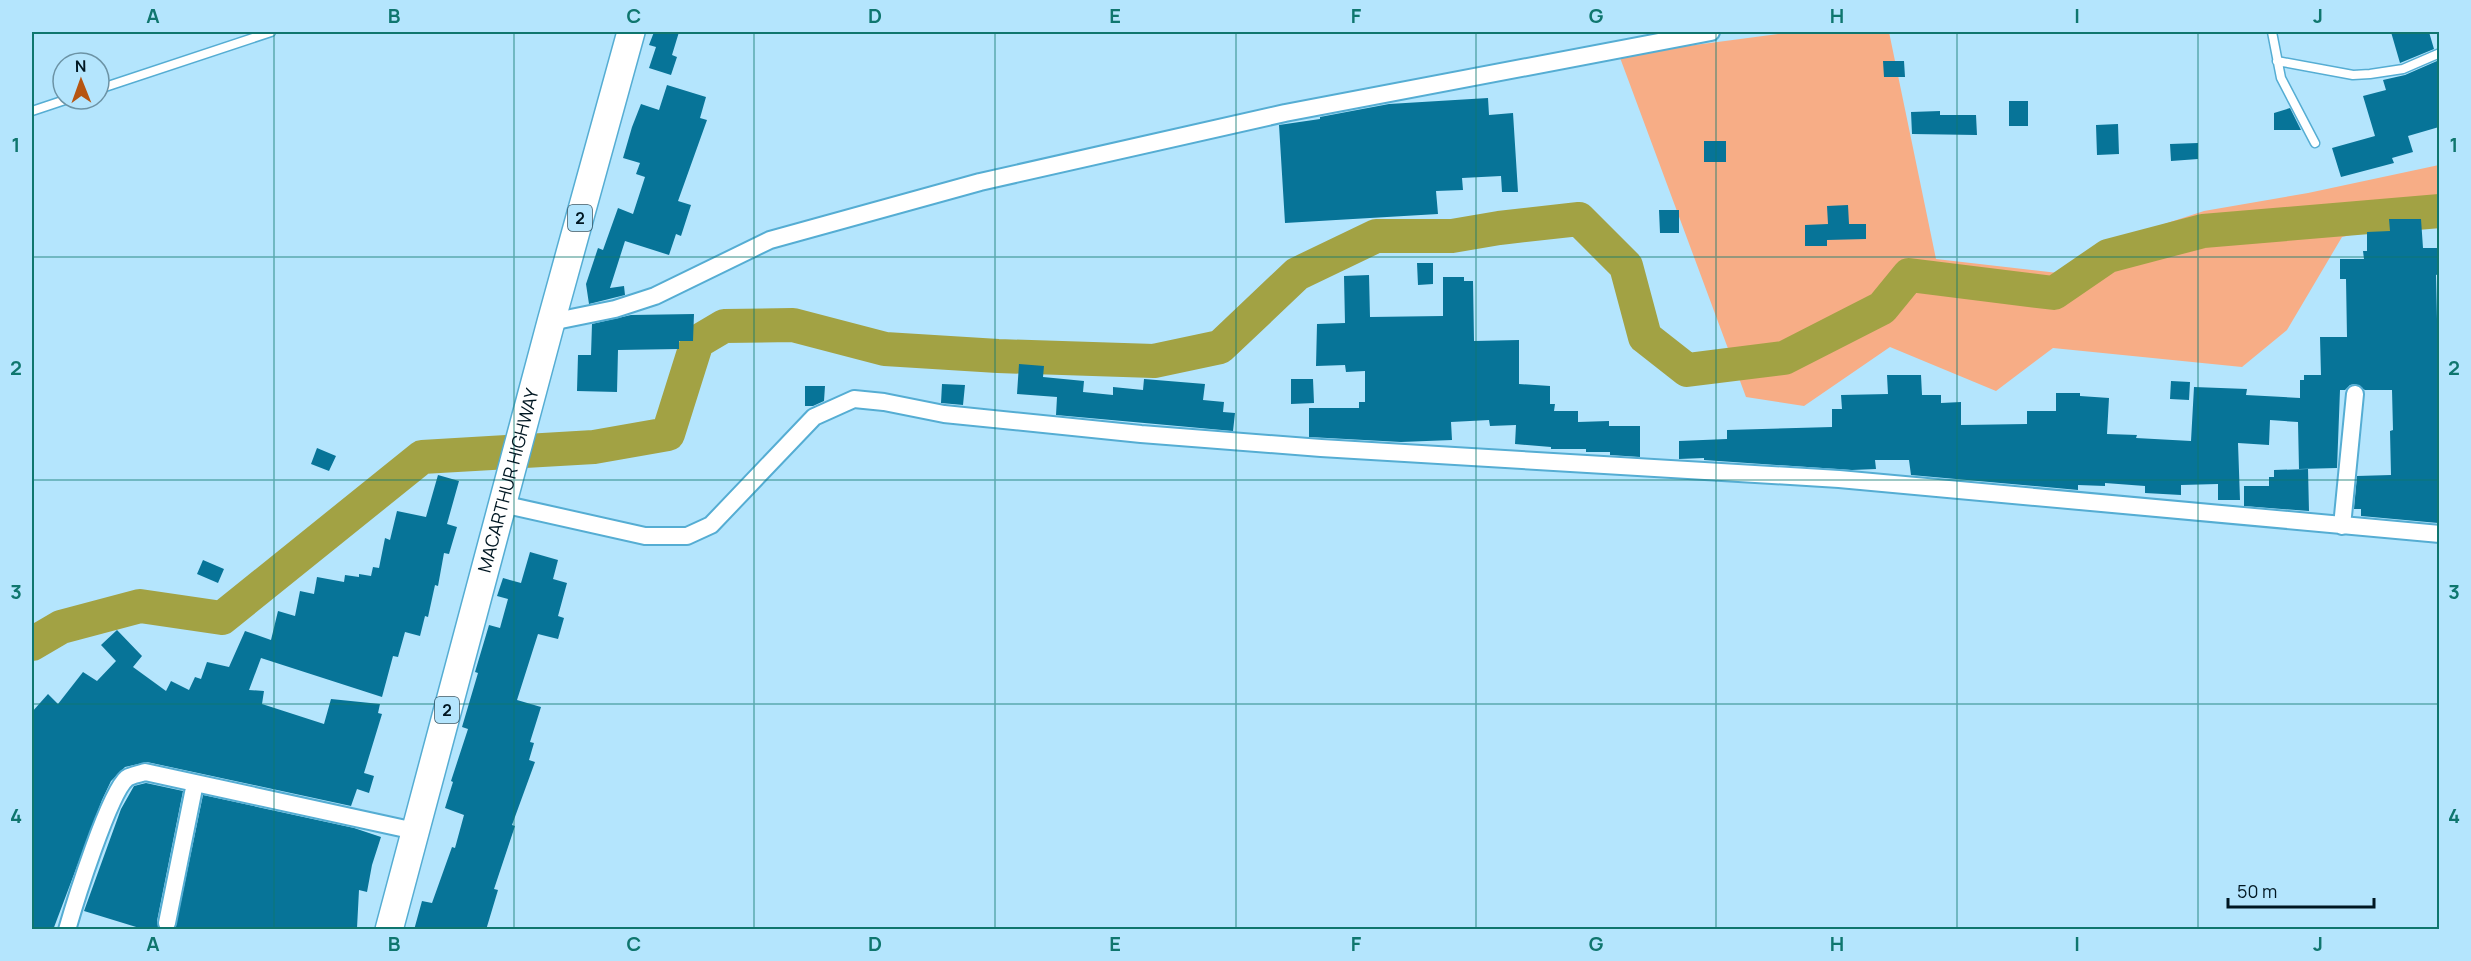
<svg xmlns="http://www.w3.org/2000/svg" width="2471" height="961" viewBox="0 0 2471 961" font-family="Manrope,sans-serif">
<rect width="100%" height="100%" fill="#b4e5fd"/>
<path fill="#f7ad86" d="M1794,32H1889L1936,259L2058,273L2097,246L2204,211L2308,193L2439,165V216L2342,237L2287,330L2242,367L2053,348L1996,391L1890,347L1804,406L1746,397L1619,55Z"/>
<g fill="none" stroke-linecap="round" stroke-linejoin="round">
<path stroke="#a2a244" stroke-width="34" d="M32,644L61,627L140,606L222,618L422,457L594,447L668,434L697,342L724,326L793,325L885,349L998,356L1154,361L1220,347L1297,274L1376,236H1452L1499,228L1579,219L1626,266L1645,337L1687,370L1784,358L1882,308L1909,275L2054,293L2108,256L2203,231L2440,211"/>
</g>
<path fill="#077498" d="M654,32H679L672,55L677,57L671,75L649,68L656,47L649,45Z
M2391,32H2429L2434,49L2400,63Z
M1883,61H1904L1905,77H1884Z
M2437,61L2439,68V127L2408,136L2413,152L2392,158L2394,163L2341,177L2332,148L2375,136L2363,96L2386,90L2383,80L2405,75Z
M667,85L706,97L700,118L707,120L678,201L691,205L681,236L676,234L669,255L625,241L610,288L624,286L625,295L589,304L586,284L598,248L603,250L618,208L633,214L645,177L636,174L640,163L623,158L632,127L641,104L659,110Z
M1488,98L1489,115L1513,113L1518,192H1502L1501,176L1462,178L1463,190L1436,191L1438,214L1285,223L1279,125L1320,119V117L1389,104Z
M2009,101H2028V126H2009Z
M2290,108L2301,130H2274V113Z
M1940,111V115H1976L1977,135L1912,134L1911,112Z
M2118,124L2119,154L2097,155L2096,125Z
M1704,141H1726V162H1704Z
M2198,143V159L2171,161L2170,144Z
M1848,205L1849,224H1866V239L1827,240V246H1805V225L1828,224L1827,206Z
M1659,210H1679V233H1660Z
M2389,219H2421L2423,248H2439V274L2436,275L2437,319H2439V438H2437L2438,523L2361,516V509H2354L2357,476L2391,475L2390,431L2393,430L2392,390H2365L2355,384L2350,385L2345,390H2340L2337,468L2299,469L2298,422L2270,420L2269,445L2238,443L2240,500H2218V484L2181,485V495L2145,493V486L2105,483V486L2078,485V490L1911,475L1909,460H1875L1876,469L1852,470L1704,460V458L1679,459V441L1727,439V430L1832,427V409H1842L1841,395L1888,394L1887,375H1921L1922,395H1941V403L1961,402V425L2027,424V411H2056V393H2080V396L2109,398L2107,434L2137,435L2136,438L2191,441L2194,387L2247,389L2246,395L2300,398V380H2304V375H2321L2320,337H2347L2346,279H2340V259H2364L2363,251H2367V232L2390,231Z
M1417,263H1433V284L1418,285Z
M1369,275L1370,317L1443,316V277H1464V281H1473L1474,341L1519,340V384L1550,386V404H1555L1554,411H1578V422L1609,421V426H1640V457L1610,455V452H1586V449H1551V447L1515,444L1516,425L1490,426L1489,420L1451,422L1452,440L1401,442L1309,437V408H1359V402H1365V371L1346,372L1345,365L1316,366L1317,324L1345,323L1344,276Z
M694,314L693,341H679V349L618,350L617,392L577,391L578,355H591L592,324L631,315Z
M1019,364L1044,366L1043,377L1084,381L1083,392L1113,395V387L1143,390L1144,379L1205,384L1203,400L1224,402L1223,412L1235,413L1233,431L1056,415L1057,397L1017,394Z
M1291,379H1313L1314,403L1291,404Z
M2171,381L2190,382L2189,400L2170,399Z
M942,384L965,385L963,405L941,403Z
M805,386H825L824,401L813,406H805Z
M317,448L336,456L329,471L311,464Z
M2308,469L2309,511L2244,506V486H2269V477H2274V470Z
M438,475L459,481L447,524L457,527L449,554L444,553L438,586L435,585L428,617L425,616L420,636L405,632L398,657L393,656L382,697L261,658L249,690L264,691L262,704L324,724L331,699L380,704L378,713L382,714L364,773L374,776L369,793L357,789L351,806L147,762L125,767L111,781L102,800L53,930H32V712L48,694L58,704L83,672L97,681L116,661L101,645L117,630L142,656L133,667L166,691L171,681L189,690L195,677L201,679L207,662L229,667L245,631L271,640L278,611L295,616L300,591L314,594L317,577L344,582L345,575L359,577V574L371,576L373,567L379,568L385,538L390,540L397,511L426,517Z
M530,552L558,560L553,579L567,583L558,616L564,618L558,639L538,634L517,700L541,707L530,742L534,743L529,760L535,762L512,825L515,826L494,889L498,890L486,930H414L422,901L432,903L452,847L455,848L464,815L445,808L453,782L451,781L468,729L462,727L478,673L475,672L489,625L500,628L508,599L497,596L503,578L521,583Z
M203,560L224,569L218,583L197,574Z
M146,783L183,791L157,921L159,930H146L84,911L121,809L134,786Z
M203,795L354,828L381,837L372,865L367,892L359,890L357,928L175,930Z"/>
<g fill="none" stroke-linecap="round" stroke-linejoin="round">
<g stroke="#55add3" stroke-width="11">
<path id="service" d="M2272,32L2281,78L2315,143
M2277,61L2353,75L2370,74L2403,69L2440,53
M99,89L271,32
M32,111L68,99"/>
</g>
<g stroke="#55add3" stroke-width="20">
<path id="minor" d="M551,322L615,309L655,296L770,240L980,182L1285,113L1711,32
M502,504L645,536H687L711,525L814,417L854,399L884,402L944,414L1141,434L1321,448L1839,479L2440,534
M2342,526L2355,394
M167,923L195,783
M67,930C75,902 109,793 127,778C132,775 140,774 145,772L415,831"/>
</g>
<g stroke="#55add3" stroke-width="30">
<g id="trunk">
<path id="s1" d="M389,930L551,322L631,32"/>
</g>
</g>
<use href="#service" stroke="#fff" stroke-width="8"/>
<use href="#minor" stroke="#fff" stroke-width="16"/>
<use href="#trunk" stroke="#fff" stroke-width="27"/>
</g>
<path fill="none" stroke="#0f766e" stroke-width="1.5" stroke-opacity="0.55" d="M274,32V930M514,32V930M754,32V930M995,32V930M1236,32V930M1476,32V930M1716,32V930M1957,32V930M2198,32V930M32,257H2440M32,480H2440M32,704H2440"/>
<g text-anchor="middle" stroke-width="5" stroke-linejoin="round" paint-order="stroke">
<g fill="#b4e5fd" stroke="#365564" stroke-width="1.5">
<rect x="568" y="205" width="24" height="26" rx="4.5"/>
<rect x="435" y="697" width="24" height="26" rx="4.5"/>
</g>
<g font-size="16" font-weight="bold" fill="#001722">
<text x="580" y="224">2</text>
<text x="447" y="716">2</text>
</g>
<g font-size="18" fill="#001722" stroke="#b4e5fd">
<text dy="6" stroke="none"><textPath href="#s1" startOffset="465">MACARTHUR HIGHWAY</textPath></text>
</g>
</g>
<rect width="2471" height="961" fill="none" stroke="#b4e5fd" stroke-width="66"/>
<g transform="translate(81 81) rotate(359)"><circle r="28" fill="#b4e5fd" stroke="#6c93a5" stroke-width="1.5"/>
<path d="M0-4.5L10 22L0 15L-10 22Z" fill="#b65511"/>
<text y="-9" font-size="16" font-weight="bold" text-anchor="middle" fill="#001722">N</text>
</g>
<path d="M2228 898v9h146v-9" fill="none" stroke="#001722" stroke-width="3"/>
<text x="2237" y="898" font-size="18" fill="#001722" stroke="#b4e5fd" stroke-width="4.5" paint-order="stroke">50 m</text>
<rect x="33" y="33" width="2405" height="895" fill="none" stroke="#0f766e" stroke-width="2"/>
<g font-size="20" text-anchor="middle" font-weight="bold" fill="#0f766e">
<text x="153" y="23">A</text>
<text x="394" y="23">B</text>
<text x="634" y="23">C</text>
<text x="875" y="23">D</text>
<text x="1115" y="23">E</text>
<text x="1356" y="23">F</text>
<text x="1596" y="23">G</text>
<text x="1837" y="23">H</text>
<text x="2077" y="23">I</text>
<text x="2318" y="23">J</text>
<text x="16" y="152">1</text>
<text x="2454" y="152">1</text>
<text x="16" y="375">2</text>
<text x="2454" y="375">2</text>
<text x="16" y="599">3</text>
<text x="2454" y="599">3</text>
<text x="16" y="823">4</text>
<text x="2454" y="823">4</text>
<text x="153" y="951">A</text>
<text x="394" y="951">B</text>
<text x="634" y="951">C</text>
<text x="875" y="951">D</text>
<text x="1115" y="951">E</text>
<text x="1356" y="951">F</text>
<text x="1596" y="951">G</text>
<text x="1837" y="951">H</text>
<text x="2077" y="951">I</text>
<text x="2318" y="951">J</text>
</g>
</svg>
